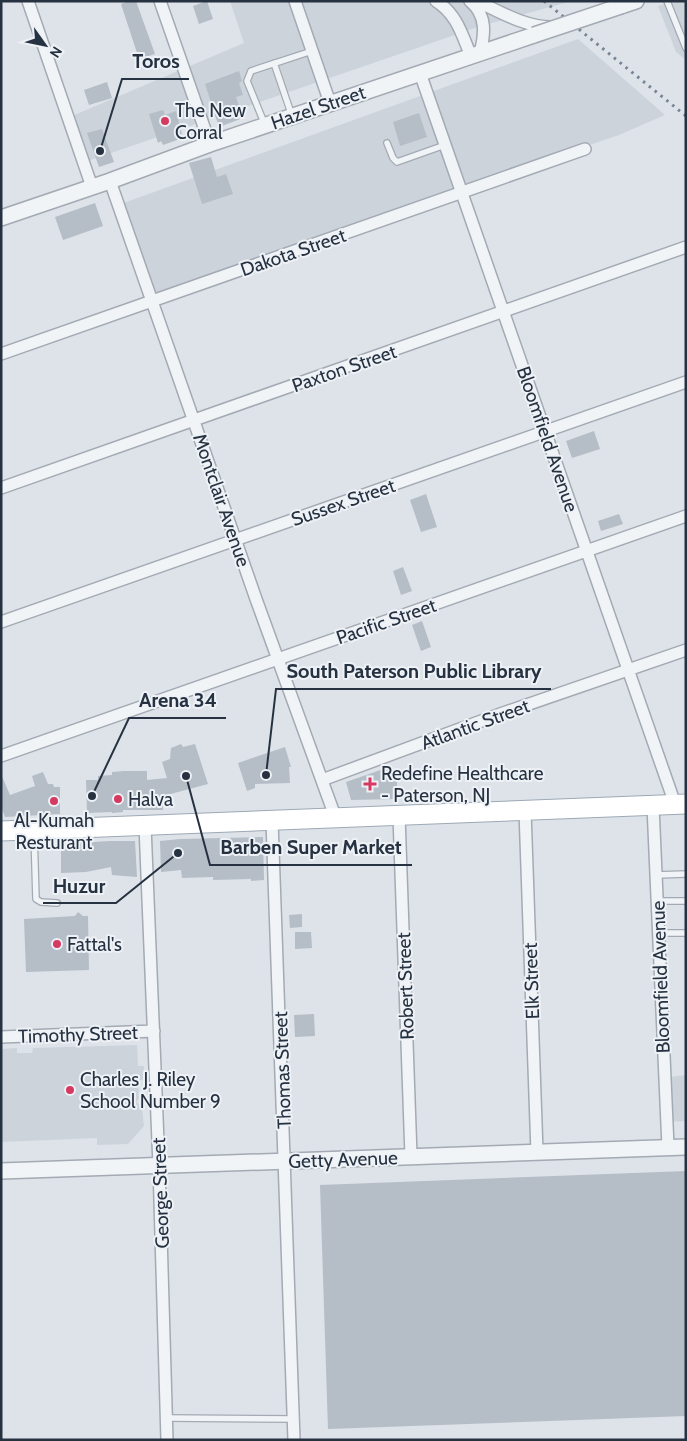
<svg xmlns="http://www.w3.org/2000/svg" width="687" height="1441" viewBox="0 0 687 1441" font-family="Cabin,sans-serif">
<rect width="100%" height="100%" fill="#dee3e9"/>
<path fill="#ccd3db" d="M230,1H572L481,26L82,163L65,119L244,43Z
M674,1H686V60L676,52L658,6Z
M578,39L665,115L619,135L462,188L147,303L118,205Z
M137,1045L138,1066H144V1080H138L139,1099L136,1102L142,1107L144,1126L128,1144L97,1145V1138L1,1142V1049L17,1048V1053H32L33,1048Z
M686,1075V1121L661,1122V1078Z"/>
<path fill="#b5bdc6" d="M128,1H136L155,54L139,59L121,4Z
M207,1L213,19L199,24L193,6Z
M239,71L242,81L239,83L243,95L236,97L243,118L219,127L205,84Z
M107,82L112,98L89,105L84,90Z
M163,110L165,115L176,111L182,134L179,135L180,139L163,145L161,141L158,143L149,114Z
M419,113L427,137L400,146L393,122Z
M102,129L114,162L99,167L87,133Z
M211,157L217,177L226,174L233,194L202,204L189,163Z
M95,203L103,226L63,240L55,217Z
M594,431L600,449L572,458L566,441Z
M426,494L437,527L421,532L410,500Z
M619,514L623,524L601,531L598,521Z
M403,567L412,591L401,595L393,571Z
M422,621L431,647L421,651L412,625Z
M181,744L183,747L195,744L208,784L163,796V810H123V812L112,813V812L87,813L86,780H98V776L112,775V772L124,771H147V780L167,778L162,762L170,759L171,748Z
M285,747L291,767H289L290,783L255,784V788L247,791L238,763Z
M392,766L397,780V799L351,800L346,782Z
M43,772L48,784H53L54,787H60V814L5,817L1,806V774L10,795L35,786L32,776Z
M263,837L264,880L251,881V879L213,880V877L182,878L181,870L161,872L160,841L180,839Z
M110,841H135L137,877L112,875L111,867L86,872L61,873V844Z
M78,912L83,916H88L89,970L26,972L24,919L75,916Z
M302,914V927L290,928L289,915Z
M295,932H311L312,948L295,949Z
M314,1014L315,1036L295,1037L294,1015Z
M686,1171V1416L328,1429L320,1185Z"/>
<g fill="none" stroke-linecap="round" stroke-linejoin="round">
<g stroke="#a3aab3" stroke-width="8">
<path id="service" d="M667,1L686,48
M274,63L292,116
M265,125L247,81L251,71L312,51
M387,143L393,158L397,162L445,145
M34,832L36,899L41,902L57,903
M656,875L686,874
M657,901H686
M659,933H686
M167,1418L294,1419"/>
</g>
<g stroke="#a3aab3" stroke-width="14">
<path id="minor" d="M28,1L92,187
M160,1L210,144
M295,1L330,103
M436,1C457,14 462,35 471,56
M470,1C487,15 485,34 480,53
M477,1C500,12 527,28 554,27
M420,73L675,804
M110,181L256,599L336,819
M1,354L585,149
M1,488L686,247
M1,622L686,382
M1,756L686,516
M322,780L503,713L686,650
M653,806L668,1147
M525,811L537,1152
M399,816L411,1156
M272,821L294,1440
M145,826L159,1166L167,1440
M1,1037L154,1031"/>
</g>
<g stroke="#a3aab3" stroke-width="18">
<path id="tertiary" d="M621,6L636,1
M1,218L110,181L210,144L534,35
M1,1171L686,1147"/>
</g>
<g stroke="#9da9b5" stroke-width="21">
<path id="primary" d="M1,831L686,804"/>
</g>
<use href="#service" stroke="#f1f4f7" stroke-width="5.5"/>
<use href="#minor" stroke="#f1f4f7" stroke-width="11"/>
<use href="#tertiary" stroke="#f1f4f7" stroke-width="15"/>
<use href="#primary" stroke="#fff" stroke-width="19"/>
<path stroke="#778493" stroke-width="3" stroke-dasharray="2.5 5" stroke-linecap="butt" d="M544,1L686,116"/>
<g stroke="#a3aab3" stroke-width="18" stroke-linecap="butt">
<path id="tertiary-bridge" d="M534,35L621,6"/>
</g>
<use href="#tertiary-bridge" stroke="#f1f4f7" stroke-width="15"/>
</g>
<g fill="#d63a60" stroke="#eef2f6" stroke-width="2">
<circle cx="165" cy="121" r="5"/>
<path d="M367.5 776.5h5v5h5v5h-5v5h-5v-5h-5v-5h5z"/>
<circle cx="118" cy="799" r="5"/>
<circle cx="54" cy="801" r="5"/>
<circle cx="57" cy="944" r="5"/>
<circle cx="70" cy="1090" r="5"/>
</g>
<g text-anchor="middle" stroke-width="4" stroke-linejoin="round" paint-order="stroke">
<g font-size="19" fill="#263241" stroke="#eef2f6">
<text transform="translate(318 107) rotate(-19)" y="7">Hazel Street</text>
<text transform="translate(293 252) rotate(-19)" y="7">Dakota Street</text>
<text transform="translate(344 368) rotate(-19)" y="7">Paxton Street</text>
<text transform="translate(548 439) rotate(71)" y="7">Bloomfield Avenue</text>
<text transform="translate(222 500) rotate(71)" y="7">Montclair Avenue</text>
<text transform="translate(343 502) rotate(-19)" y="7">Sussex Street</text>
<text transform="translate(386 621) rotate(-19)" y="7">Pacific Street</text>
<text transform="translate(475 724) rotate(-20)" y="7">Atlantic Street</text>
<text transform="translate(660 977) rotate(-92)" y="7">Bloomfield Avenue</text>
<text transform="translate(531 981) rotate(-92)" y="7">Elk Street</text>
<text transform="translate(405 986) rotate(-92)" y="7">Robert Street</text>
<text transform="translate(78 1034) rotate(-2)" y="7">Timothy Street</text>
<text transform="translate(282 1070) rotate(-92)" y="7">Thomas Street</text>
<text transform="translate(343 1159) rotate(-2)" y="7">Getty Avenue</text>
<text transform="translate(160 1193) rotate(-92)" y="7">George Street</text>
</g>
<g font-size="19" fill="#263241" stroke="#eef2f6" text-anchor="start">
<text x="175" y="117">The New<tspan x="175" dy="22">Corral</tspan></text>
<text x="381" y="780">Redefine Healthcare<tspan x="381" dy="22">- Paterson, NJ</tspan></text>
<text x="128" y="806">Halva</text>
<text x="54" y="827" text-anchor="middle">Al-Kumah<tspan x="54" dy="22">Resturant</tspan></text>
<text x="67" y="951">Fattal's</text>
<text x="80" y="1086">Charles J. Riley<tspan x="80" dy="22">School Number 9</tspan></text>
</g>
</g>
<path fill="none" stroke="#263241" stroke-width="2" d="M100 151L122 79H189M266 775L276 689H551M92 796L129 718H226M186 776L210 865H412M178 853L116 903H43"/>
<g fill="#263241" stroke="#eef2f6" stroke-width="2">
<circle cx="100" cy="151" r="5"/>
<circle cx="266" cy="775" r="5"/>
<circle cx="92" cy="796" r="5"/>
<circle cx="186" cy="776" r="5"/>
<circle cx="178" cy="853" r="5"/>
</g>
<g font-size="20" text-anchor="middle" font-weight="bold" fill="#263241" stroke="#eef2f6" stroke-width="4" stroke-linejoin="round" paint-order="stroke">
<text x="156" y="68">Toros</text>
<text x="414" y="678">South Paterson Public Library</text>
<text x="178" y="707">Arena 34</text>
<text x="311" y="854">Barben Super Market</text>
<text x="79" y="893">Huzur</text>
</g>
<rect width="687" height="1441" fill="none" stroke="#263241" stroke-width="5"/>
<g transform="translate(45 45) rotate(123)" stroke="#eef2f6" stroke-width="4" paint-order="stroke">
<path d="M0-4L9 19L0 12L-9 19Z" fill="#263241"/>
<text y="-8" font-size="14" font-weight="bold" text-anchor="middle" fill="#263241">N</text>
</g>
</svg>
